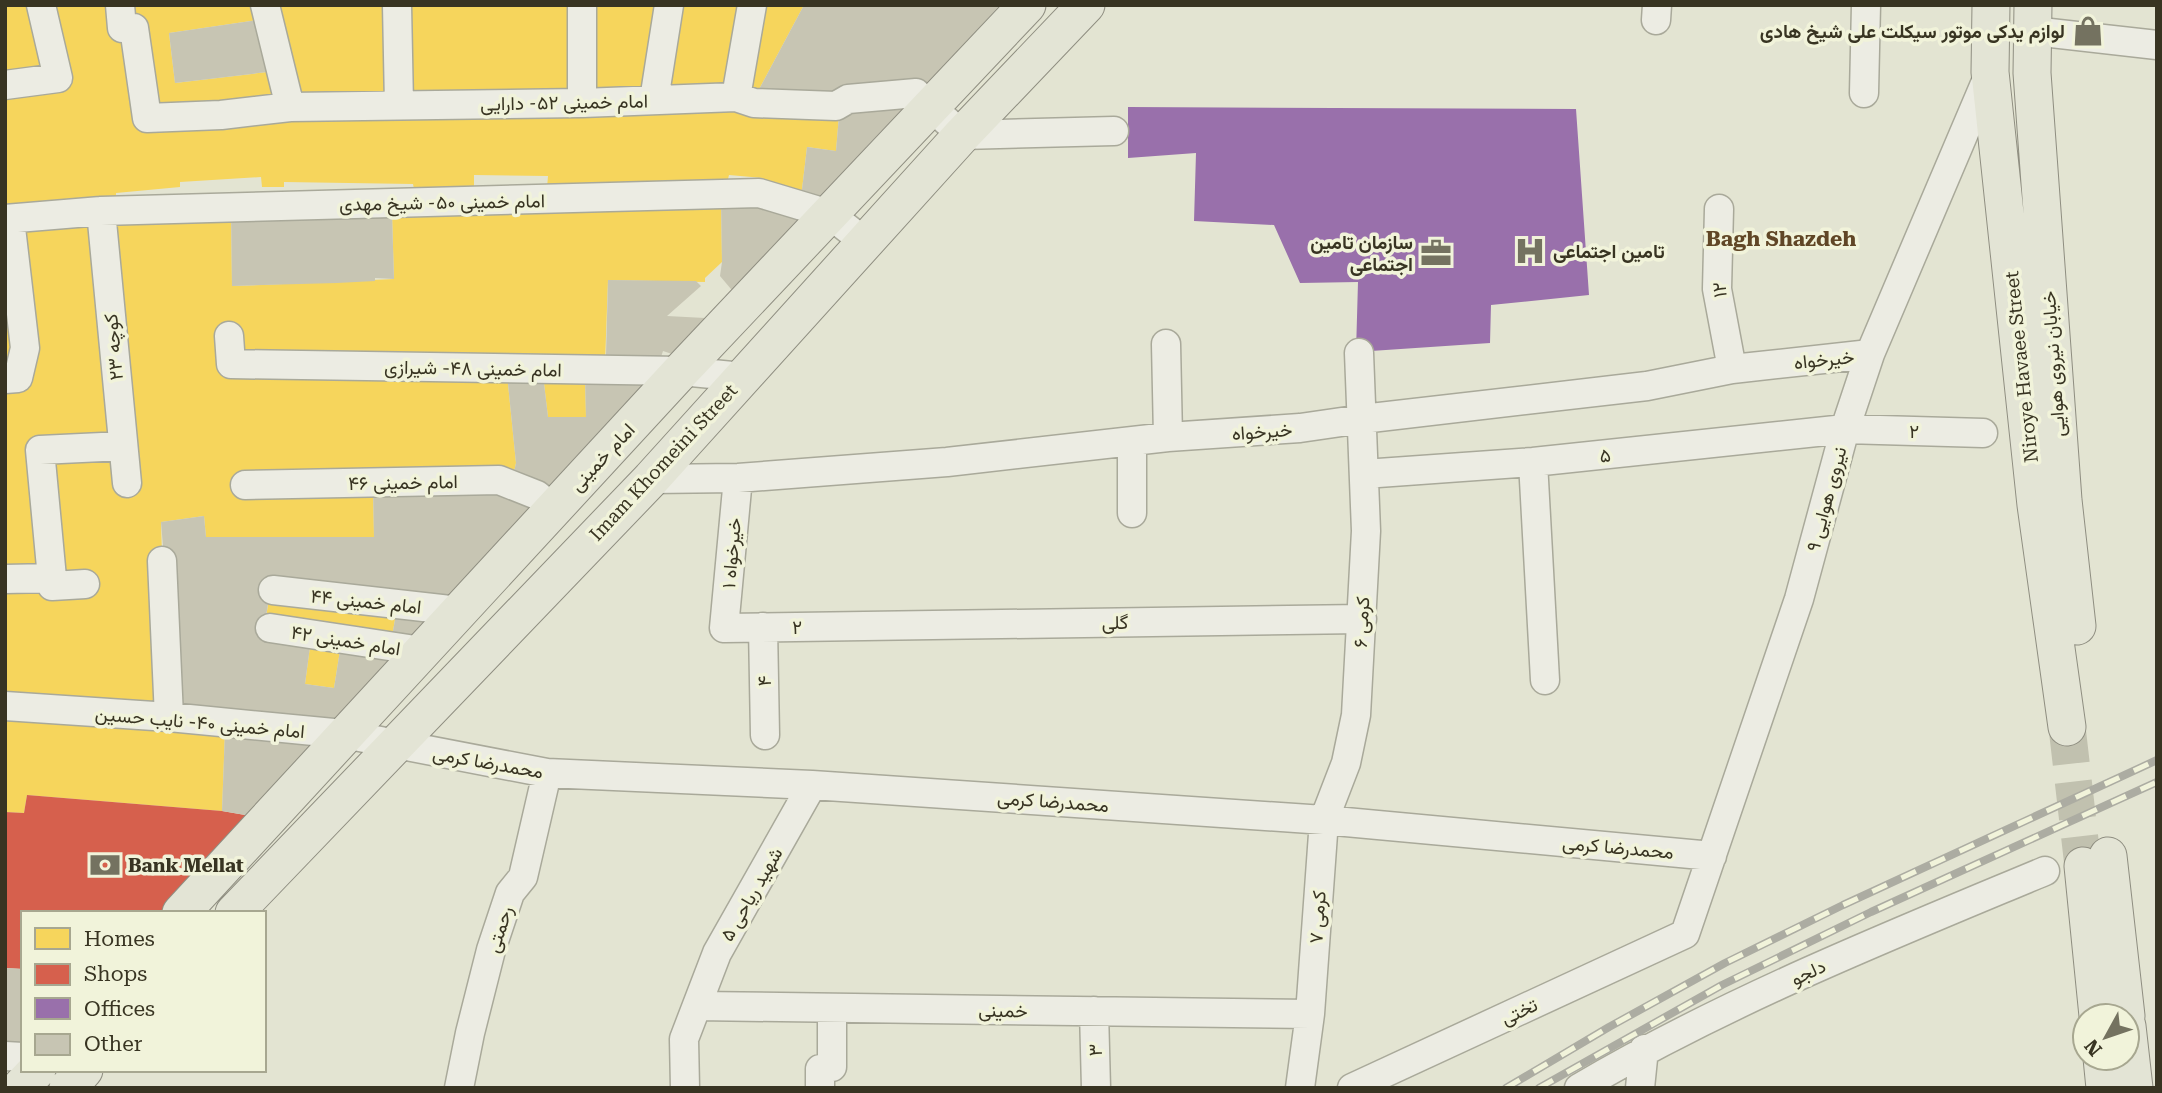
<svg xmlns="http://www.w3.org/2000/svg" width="2162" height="1093" viewBox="0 0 2162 1093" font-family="'Roboto Serif',Vazirmatn,serif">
<rect width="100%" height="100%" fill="#e3e4d2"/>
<path fill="#f6d55c" d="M5,5H37L52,74L5,81Z
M46,5H114L124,31L139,105L217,123L736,103L734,112L839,115L836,151L807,147L801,198L761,189L763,178L729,175L727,183H558V188H547L548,176L474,175V187L414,189L413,184L284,182V187H262L261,177L180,182V187L116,193V197L102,199V196L91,197V199L5,209V89L63,80Z
M125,5H261L264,19L169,33L175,83L276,71L282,101L152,111Z
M273,5H390L391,96L297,95Z
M406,5H569L572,93L409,96Z
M588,5H660L646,86L637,94L590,89Z
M675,5H743L729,82L722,89L665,91Z
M759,5H804L756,95L745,83Z
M721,201L722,262L705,278V282L608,280L605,363L226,367L507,374L516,463L512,480L373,487L374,537H206L204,516L161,522L162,555L155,709L5,698V584L56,582L45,455L117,450L116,219L231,212L232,286L261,285L394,279L392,214Z
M94,221L117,441L37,446L45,572L5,574V383L22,382L17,230Z
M5,242L14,373L5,374Z
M543,375L585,376L586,417H548Z
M270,593L397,609L392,636L265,623Z
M311,639L341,644L334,688L305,684Z
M5,711L225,731L222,811L27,795L24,813L5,812Z"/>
<path fill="#d6604d" d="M27,795L222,811L251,816L159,913H23V969L5,968V812L24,813Z"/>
<path fill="#9970ab" d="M1128,107L1576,109L1589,295L1491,305L1490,343L1356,352L1358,282L1300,283L1274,225L1194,221L1196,153L1128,158Z"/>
<path fill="#c7c5b3" d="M804,5H1000L925,87L756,95Z
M264,19L276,71L175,83L169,33Z
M849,103H913L895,124L891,121L866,147L870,150L823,201L801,198L807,147L836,151L839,115Z
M721,201L806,213L736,295L720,276L722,262Z
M231,212L392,214L394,279L375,278V281L337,283L232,286Z
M608,280L696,281L701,286L667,316L705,318L672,354L663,351L661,357L606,355Z
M507,374L543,375L548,417H586L585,376L649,378L638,390L644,395L549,496L512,480L516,463Z
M500,485L541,502L442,604L270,591L265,623L311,639L305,684L334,688L341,644L400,655L377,683L370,680L369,691L345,707L349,711L339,720L176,707L161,522L204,516L206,537H374L373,487Z
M397,609L434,614L411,637L392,636Z
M225,731L321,739L251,816L222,811Z
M5,968L23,969V1049L5,1048Z"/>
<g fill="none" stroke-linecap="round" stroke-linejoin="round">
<path stroke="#c1c1af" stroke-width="37" stroke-dasharray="37 18" stroke-linecap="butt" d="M2067,727L2083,866"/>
<g stroke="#a9a99a" stroke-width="31">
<path id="minor" d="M120,5L122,28H134L147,118L221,115L290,107L582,103L736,97L754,103L836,106L848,99L916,93L962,135L1114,131
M265,5L290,107
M397,5L399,105
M1656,20L1657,5
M2032,31L2157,45
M5,85L58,78L41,5
M1864,93L1866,5
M736,97L752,5
M654,100L669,5
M582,103V5
M1719,209L1717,289L1732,369
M101,211L127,483
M5,219L101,211L759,193L829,214L866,243
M229,336L231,364L681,371L743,377
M1166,344L1168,437
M5,379L18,378L25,348L10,219
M1132,442V513
M1533,462L1545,680
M1364,474L1533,462L1845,429L1983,433
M738,478L724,628L1362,619
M651,479L738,478L947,462L1168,437L1300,428L1362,419L1647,386L1732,369L1870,354
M245,485L499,480L537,495L554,509
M162,561L169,717
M52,578V586L85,584
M5,579L52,578L40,450L123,446
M273,590L459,611
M763,627L765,735
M270,628L422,651
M5,706L169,717L344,734L547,773L812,785L1324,820L1712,856
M697,1006L1310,1014
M1094,1011L1096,1088
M5,1056L23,1057
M459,1088L470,1033L491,950L510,893L523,877L547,773
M685,1088L684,1039L717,953L812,785
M820,1088V1069L832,1067V1008
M1300,1088L1310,1014L1324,820L1346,763L1356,715L1366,531L1359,353
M1352,1088L1685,934L1799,599L1845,429L1870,354L1990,72
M1579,1088C1727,1001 1887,937 2045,871
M1640,1088L1644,1049"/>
</g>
<g stroke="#8f8e81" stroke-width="39">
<path id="major" d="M1991,5L1990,72L2036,505L2067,727
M2033,5L2032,73L2063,500L2077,626
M2108,856L2126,1016
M2083,866L2098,1016
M181,913L681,371L1027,5
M234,913L651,479L962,135L1086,5
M2127,1026L2134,1088
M2102,1058L2105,1088
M20,1088L37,1070
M68,1088L84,1070"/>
</g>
<use href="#minor" stroke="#ecece3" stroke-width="28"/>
<use href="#major" stroke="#e3e4d5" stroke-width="37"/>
<g stroke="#acaca2" stroke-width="8">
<path id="rail" d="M1506,1088L1609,1027L1725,963L1843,905L2157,760
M1539,1088L1722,985L1871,912L2157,782"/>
</g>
<use href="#rail" stroke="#f1f3da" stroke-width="5" stroke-dasharray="16" stroke-linecap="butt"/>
</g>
<defs>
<g id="shop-bare" transform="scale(2.415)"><path d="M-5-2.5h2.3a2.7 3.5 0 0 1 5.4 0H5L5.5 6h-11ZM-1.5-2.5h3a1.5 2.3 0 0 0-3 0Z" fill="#747260" stroke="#f1f3da" stroke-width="2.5" paint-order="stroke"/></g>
<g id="hospital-bare" transform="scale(2.415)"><path d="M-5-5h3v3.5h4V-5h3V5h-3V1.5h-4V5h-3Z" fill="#747260" stroke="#f1f3da" stroke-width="2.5" paint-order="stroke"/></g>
<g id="office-bare" transform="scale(2.415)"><path d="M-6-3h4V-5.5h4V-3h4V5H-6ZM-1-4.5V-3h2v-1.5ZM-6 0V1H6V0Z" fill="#747260" stroke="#f1f3da" stroke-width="2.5" paint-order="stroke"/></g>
<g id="bank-bare" transform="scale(2.415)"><path d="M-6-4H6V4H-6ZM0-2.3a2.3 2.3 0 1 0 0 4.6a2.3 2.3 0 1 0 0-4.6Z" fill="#747260" stroke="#f1f3da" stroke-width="2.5" paint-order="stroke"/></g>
</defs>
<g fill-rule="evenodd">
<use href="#shop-bare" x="2088" y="31"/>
<use href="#hospital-bare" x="1530" y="251"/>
<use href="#office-bare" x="1436" y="253"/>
<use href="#bank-bare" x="105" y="865"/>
</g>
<g text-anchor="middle" stroke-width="7" stroke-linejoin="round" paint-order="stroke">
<g font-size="19" font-weight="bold" fill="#383422" stroke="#f1f3da" text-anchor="end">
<text x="2065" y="38">لوازم یدکی موتور سیکلت علی شیخ هادی</text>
<text x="1413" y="249">سازمان تامین<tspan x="1413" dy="22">اجتماعی</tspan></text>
<text x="1553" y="258" text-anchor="start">تامین اجتماعی</text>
<text x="128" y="872" text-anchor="start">Bank Mellat</text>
</g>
<g font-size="19" fill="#383422" stroke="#f1f3da">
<text transform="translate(564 102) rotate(-1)" y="7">امام خمینی ۵۲- دارایی</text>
<text transform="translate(442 202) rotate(-1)" y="7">امام خمینی ۵۰- شیخ مهدی</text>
<text transform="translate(1719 290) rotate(-95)" y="7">۱۲</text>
<text transform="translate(113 347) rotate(-95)" y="7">کوچه ۲۳</text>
<text transform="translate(1824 359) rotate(-6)" y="7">خیرخواه</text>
<text transform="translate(2053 364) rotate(-94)" y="7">خیابان نیروی هوایی</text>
<text transform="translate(2021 367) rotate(-96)" y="7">Niroye Havaee Street</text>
<text transform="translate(473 368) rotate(1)" y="7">امام خمینی ۴۸- شیرازی</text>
<text transform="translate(1262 431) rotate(-4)" y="7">خیرخواه</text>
<text transform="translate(1914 431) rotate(1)" y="7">۲</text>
<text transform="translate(1605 455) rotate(-6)" y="7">۵</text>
<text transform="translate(602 457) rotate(-47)" y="7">امام خمینی</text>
<text transform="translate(663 462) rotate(-47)" y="7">Imam Khomeini Street</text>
<text transform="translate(403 482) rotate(-1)" y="7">امام خمینی ۴۶</text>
<text transform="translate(1826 499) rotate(-75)" y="7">نیروی هوایی ۹</text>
<text transform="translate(731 553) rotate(-85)" y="7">خیرخواه ۱</text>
<text transform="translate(366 601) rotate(6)" y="7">امام خمینی ۴۴</text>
<text transform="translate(1115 622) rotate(-1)" y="7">گلی</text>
<text transform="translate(1361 622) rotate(-87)" y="7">کرمی ۶</text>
<text transform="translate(797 627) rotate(-1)" y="7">۲</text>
<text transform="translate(346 640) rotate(9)" y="7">امام خمینی ۴۲</text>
<text transform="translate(764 681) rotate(-91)" y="7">۴</text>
<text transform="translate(200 722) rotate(5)" y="7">امام خمینی ۴۰- نایب حسین</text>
<text transform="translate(488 762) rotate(10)" y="7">محمدرضا کرمی</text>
<text transform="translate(1053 801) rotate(4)" y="7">محمدرضا کرمی</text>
<text transform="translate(1618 847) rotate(5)" y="7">محمدرضا کرمی</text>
<text transform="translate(751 894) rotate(-60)" y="7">۵ شهید ریاحی</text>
<text transform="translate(1317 917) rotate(-86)" y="7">کرمی ۷</text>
<text transform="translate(499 929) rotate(-72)" y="7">رحمتی</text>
<text transform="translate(1808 972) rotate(-25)" y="7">دلجو</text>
<text transform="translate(1003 1010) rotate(1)" y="7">خمینی</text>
<text transform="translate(1519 1011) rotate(-25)" y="7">تختی</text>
<text transform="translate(1095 1050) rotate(-91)" y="7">۳</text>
</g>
<g font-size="21" font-weight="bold" fill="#604626" stroke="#f1f3da">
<text x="1781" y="246">Bagh Shazdeh</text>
</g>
</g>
<rect width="2162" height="1093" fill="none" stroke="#383422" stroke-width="14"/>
<rect x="21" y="911" width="245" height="161" fill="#f1f3da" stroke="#a7a790" stroke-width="2"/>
<rect x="35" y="928" width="35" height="21" fill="#f6d55c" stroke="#a7a790" stroke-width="2"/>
<text x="84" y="946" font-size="21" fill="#383422">Homes</text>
<rect x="35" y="964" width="35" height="21" fill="#d6604d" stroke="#a7a790" stroke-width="2"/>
<text x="84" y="981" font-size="21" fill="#383422">Shops</text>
<rect x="35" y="998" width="35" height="21" fill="#9970ab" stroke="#a7a790" stroke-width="2"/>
<text x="84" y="1016" font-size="21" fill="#383422">Offices</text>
<rect x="35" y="1034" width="35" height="21" fill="#c7c5b3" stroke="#a7a790" stroke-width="2"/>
<text x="84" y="1051" font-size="21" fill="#383422">Other</text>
<g transform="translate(2106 1037) rotate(230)"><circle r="33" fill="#f1f3da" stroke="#a7a790" stroke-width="2"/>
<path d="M0-5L12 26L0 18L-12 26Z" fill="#747260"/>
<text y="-10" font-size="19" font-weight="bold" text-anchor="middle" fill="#383422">N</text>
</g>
</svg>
